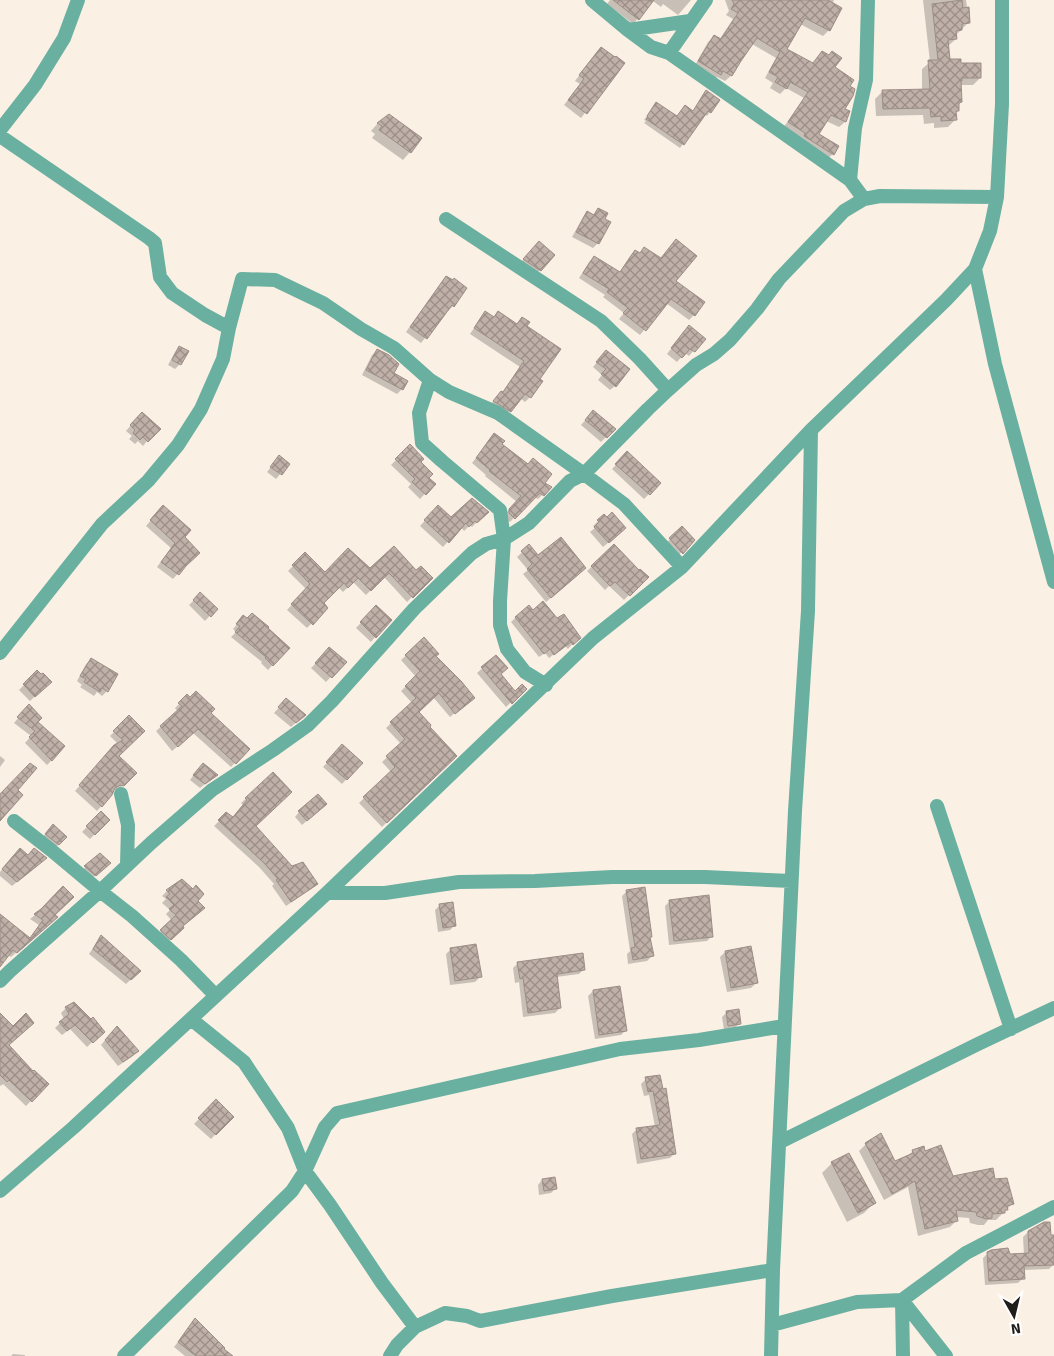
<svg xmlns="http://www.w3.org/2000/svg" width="1054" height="1356" viewBox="0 0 1054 1356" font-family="Signika,sans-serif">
<defs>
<pattern id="building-cross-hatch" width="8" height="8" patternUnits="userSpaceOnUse" patternTransform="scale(1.25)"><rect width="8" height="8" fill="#bfb0a8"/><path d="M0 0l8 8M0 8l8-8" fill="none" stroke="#9b8e88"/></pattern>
</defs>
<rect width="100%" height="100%" fill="#fbf0e4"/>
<path fill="#0003" d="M610,0H691L678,15L663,4L661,7L653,1L633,24L607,4Z
M725,0H834L832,4L829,30L823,36L800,24L786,49L812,64L822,52L833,68L848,87L843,109L848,112L845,122L839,127L826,121L818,134L833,154L827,159L783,128L804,98L786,88L780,94L770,88L773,83L765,78L776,58L752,44L731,76L725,81L717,77L714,80L694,67L708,42L714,36L719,40L733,19L726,15L729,11Z
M923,0H966L969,22L956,35V39L948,46L949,61L960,65L980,78L973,85H960L961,102L958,105V111L955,113L956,119L948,127L934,128V123L924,124L923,115L876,116L875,99L883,91L922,90V69L930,62Z
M596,53L623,63L581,118L564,105L580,84L575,81Z
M703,95L710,112L707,116L704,114L680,148L644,123L646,121L644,120L653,107L677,117L693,112Z
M389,116L410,152L403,160L372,138L375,134L371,131L378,123Z
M598,209V243L593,248L572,237L583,217L587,212L593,215Z
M534,248L540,270L535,275L519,264Z
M644,249L675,281L694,315L689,320L666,303L640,335L619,319L624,313L603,297L605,295L579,278L589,262L594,257L619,273L630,256L635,251L639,254Z
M446,277L466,288L453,306L448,311L447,310L421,343L406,332L442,282Z
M485,313L493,318L516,324L522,318L526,326L539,379L530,397L525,402L520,398L505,416L489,406L497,397L502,393L520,367L470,334L481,318Z
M684,331L704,339L689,356L685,353L677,362L667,354Z
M179,347L180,364L175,369L168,365L175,352Z
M377,350L402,389L397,394L362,375L372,355Z
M602,356L615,386L610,390L598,380L602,375L593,367Z
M588,417L614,429L601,442L581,425Z
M137,418L147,441L143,446L138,441L135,444L129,439L132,436L126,431Z
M494,435L500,444L550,488L538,499L534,497L510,522L505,518L504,515L517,502L485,476L486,475L472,463Z
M410,446L428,478L434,484L420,499L408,487L411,484L391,465Z
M627,453L660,483L644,499L612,469Z
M279,457L289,464L276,479L267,472Z
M438,507L451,519L487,512L472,527L470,525L464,531L461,527L443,547L420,526Z
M158,512L183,537L184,567L173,579L157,567L171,548L146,526Z
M604,515L620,533L603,547L590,532L595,528L593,526Z
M682,528L693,540L677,557L665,544Z
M529,546L538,557L580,573L546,602L523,574L528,570L517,557Z
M614,546L639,572L647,577L624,600L609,586L605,590L587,571Z
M305,554L325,573L370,570L416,572L431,578L407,602L384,577L366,595L353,582L343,592L338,587L322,603L327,608L307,628L287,610L306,589L288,571Z
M200,594L216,609L205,621L189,605Z
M376,607L375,637L371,642L356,628Z
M532,611L557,620L579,637L568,649L565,646L549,658L545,653L539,657L511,622L516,617Z
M239,622L266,628L288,648L268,670L261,663L262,662L231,637L236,632L233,629Z
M424,639L435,657L468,702L450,717L433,697L417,712L428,727L455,756L382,827L359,803L391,772L382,762L401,744L386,728L412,703L401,691L416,677L401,660Z
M330,649L345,662L326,682L311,668Z
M496,656L500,675L514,693L525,689L506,707L477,673Z
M91,660L107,691L102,696L97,692L94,696L80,687L82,685L77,681L86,664Z
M37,672L41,676L50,682L30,701L19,690Z
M187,696L210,714L248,749L231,767L193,733L172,751L156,731L178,712L175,708Z
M282,704L300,719L291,727L274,713Z
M25,710L37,722L52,760L47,765L25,743L31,736L14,723Z
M129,717L143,731L117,756L135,773L118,790H114L111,795L97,811L75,791L109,752L118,744L110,736Z
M342,746L361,763L342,784L323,767Z
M0,756L5,760L0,767Z
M198,769L217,775L200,788L190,780Z
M273,774L254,826L311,889L286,906L272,886L274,884L259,867L214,826L226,814L232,818L243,805L241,803Z
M320,809L302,825L295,817L299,812Z
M101,812L109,820L90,839L82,832Z
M48,831L65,838L54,849L41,839Z
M15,854L40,863L12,886L0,876V872Z
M100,855L104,868L90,880L80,872Z
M192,890L182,927L183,928L166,943L157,935L172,921L166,914L170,910L162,903L166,899L162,896L167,891Z
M627,891L651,937L649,938L652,956L647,961L628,964L627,954L630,951L622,896Z
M670,901L712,936L707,941L669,945L665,906Z
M440,905L455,925L450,930L438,932L435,910Z
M41,910L53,916L51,922L11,957L8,955L0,965V916L29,939L39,925L30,919Z
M101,937L139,972L126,984L89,954L97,942Z
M451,949L480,977L475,982L450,985L446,954Z
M725,952L756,983L751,988L727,992L720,957Z
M518,963L584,969L579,974L556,977L560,1008L555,1013L523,1017L519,982L515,983L513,968Z
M593,991L626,1030L621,1035L595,1039L588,996Z
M66,1008L103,1032L87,1047L70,1029L62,1035L55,1028L64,1019L61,1013Z
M727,1012L739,1024L734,1029L724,1030L722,1017Z
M0,1016L7,1045L33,1073L47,1084L26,1106L3,1084L1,1086L0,1085Z
M112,1032L137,1051L133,1056L118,1066L101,1045Z
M659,1076L675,1153L670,1158L637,1164L632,1134L637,1129L655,1127L649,1095L644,1096L641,1084L646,1079Z
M216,1101L232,1117L211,1139L194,1124Z
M866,1144L895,1162L907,1157L913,1151L924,1152L953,1177L994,1181L1012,1204L996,1220H988L984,1225H978L970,1223L969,1218L956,1217L957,1220L950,1227L918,1236L908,1187L884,1200L859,1151Z
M832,1163L874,1203L864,1213L847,1222L822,1173Z
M542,1180L556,1188L551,1193L539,1195L538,1185Z
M1028,1232L1054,1264L1049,1269L1023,1270V1278L1018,1283L985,1285L983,1258L988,1253L1009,1255H1024L1023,1237Z
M191,1325L222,1349L231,1356H185L174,1347Z
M13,1354L25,1355V1356H11Z"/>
<path fill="url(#building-cross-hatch)" stroke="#9c8e86" d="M613,0H654L639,20Z
M732,0H828L842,8L830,31L805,18L787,49L813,63L822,51L829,55L832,51L842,58L835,67L854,80L850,86L855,89L853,96L845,109L850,111L846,122L831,115L819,134L839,146L834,155L804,136L805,133L788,122L808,92L790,82L787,89L775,82L778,77L769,72L780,52L757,38L741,61L732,76L723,71L721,75L698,61L714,35L721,39L738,13L731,9L734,4Z
M962,0L963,8L969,7L970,23L962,24V30L956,31L957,39L948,40L950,59H961V63H981V78H962V81H961L962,102L959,103V111H956L957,120L941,121V116L931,117L930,108L883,109L882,90L930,89L928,60H938L932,4Z
M601,47L615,57L616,56L625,63L587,114L568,100L584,79L579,75Z
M706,90L720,100L711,113L708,111L684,145L646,119L648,117L647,116L656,102L677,116L685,105L693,111Z
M389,114L422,138L411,153L379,130L382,126L377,123Z
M598,208L608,213L605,219L611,222L599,244L576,232L587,211L594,215Z
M676,239L697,256L676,281L705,302L695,316L671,299L646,331L623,313L628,308L607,292L609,289L583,273L594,256L620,272L635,250L640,253L644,247L661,258Z
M539,241L555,255L541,271L523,259Z
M446,276L453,280L454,278L467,288L454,307L452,305L427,339L410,327Z
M485,311L494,317L498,311L517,324L522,317L530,322L527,326L561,349L540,379L543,381L531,398L525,394L511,412L493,401L501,391L503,392L524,361L474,328Z
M689,325L706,339L695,352L690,349L682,358L671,348Z
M179,346L189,351L181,365L172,360Z
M377,349L389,355L399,364L394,373L408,381L403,390L366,370Z
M606,350L630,369L616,387L601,374L606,369L596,362Z
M593,410L616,429L607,438L585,420Z
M142,412L161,429L148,442L143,437L140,440L133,433L135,430L130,425Z
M494,433L505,441L502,444L528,464L533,458L552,474L545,483L552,487L544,496L540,493L515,519L509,513V509L521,496L489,471L490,470L476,458Z
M410,444L424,459L421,462L433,474L429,478L436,484L426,495L412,482L415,479L395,459Z
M627,451L661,483L650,495L615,464Z
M279,455L290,464L282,475L270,467Z
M472,498L489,512L477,523L475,521L469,527L466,523L449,543L424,520L438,505L451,517Z
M163,505L191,530L185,537L200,553L186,566L179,575L161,562L175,543L150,520Z
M612,512L626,528L609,543L594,527L599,522L597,520L604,514L607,517Z
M682,526L695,540L683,554L669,538Z
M561,537L586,568L551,598L527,569L532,564L521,551L529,544L538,555Z
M614,544L639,570L640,569L649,577L630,596L615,582L610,586L591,566Z
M394,546L416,570L421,566L433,578L413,598L389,573L371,591L358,578L348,588L344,583L324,603L328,608L313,625L291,604L310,584L292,565L305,552L325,572L348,548L370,568Z
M200,592L218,609L211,617L193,600Z
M543,601L557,618L564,614L581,638L573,645L571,642L554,655L550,649L544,654L515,617L529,605L533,610Z
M376,605L392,620L376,638L360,622Z
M252,613L269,627L268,628L290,648L273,666L265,658L266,657L235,632L240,626L236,624L243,615L247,618Z
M424,637L439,654L436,656L461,681L475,698L455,714L439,693L419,712L431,725L430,727L457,756L387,823L363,797L395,767L386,756L405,739L390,722L416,698L405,686L420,671L405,655Z
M329,647L347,662L332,678L315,663Z
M496,655L508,668L501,674L515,691L522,684L527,689L512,704L481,667Z
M91,658L118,674L108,692L102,688L100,692L84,682L86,679L80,676Z
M37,670L41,674L43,673L52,682L35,697L23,684Z
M196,691L215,709L211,713L250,749L236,764L198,729L178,747L160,726L182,706L178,703L187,694L190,697Z
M286,698L306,715L296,723L278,707Z
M29,704L42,718L38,722L65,746L52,761L29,737L35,731L17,717Z
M129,715L145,731L119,756L137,773L124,786L120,785L115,788L112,795L102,807L79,785L114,745L123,740L113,731Z
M342,744L363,763L347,780L326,762Z
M30,763L37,768L18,790L23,795L0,821V794Z
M203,763L218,775L205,784L193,775Z
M273,772L292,792L256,826L292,866L303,862L318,884L291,902L276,880L278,879L264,863L218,820L226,812L233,817L247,800L245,798Z
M318,794L327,804L307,821L298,811Z
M101,811L110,820L95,835L86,826Z
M53,824L67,837L59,845L45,834Z
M20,848L28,855L34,848L47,858L17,882L2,869Z
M100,853L111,863L96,876L84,866Z
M182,879L193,889L196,885L204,894L198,901L205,908L183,926L184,928L171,940L160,930L176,915L169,909L174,905L166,897L170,894L166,890Z
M63,886L74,897L55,915L58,917L17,953L13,950L0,967V914L30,938L43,920L34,914L41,909Z
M645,887L652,937H650L654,956L633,960L631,948L635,947L626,890Z
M709,895L713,937L674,941L669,900Z
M453,902L456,926L443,928L439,904Z
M101,935L141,971L131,980L93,949Z
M476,944L482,977L455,981L450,948Z
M751,946L758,983L731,988L725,951Z
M583,953L585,970L557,974L561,1008L528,1013L523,978L520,979L517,962Z
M620,986L627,1031L599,1035L593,990Z
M74,1002L91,1019L93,1017L105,1032L93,1043L75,1025L67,1031L59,1022L69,1014L65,1007Z
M739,1009L741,1024L728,1026L726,1011Z
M0,1013L13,1026L26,1013L34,1023L9,1045L33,1071L34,1070L49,1084L32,1102L9,1080L7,1082L0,1075Z
M117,1026L139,1051L123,1062L105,1040Z
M660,1075L663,1089L666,1088L676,1154L641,1159L636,1128L660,1125L653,1091L648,1092L645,1077Z
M216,1099L234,1117L216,1135L198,1118Z
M881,1133L895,1161L913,1153L912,1150L924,1146L925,1151L941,1145L953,1176L993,1168L995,1179L1007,1178L1014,1204L1007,1206L1008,1210H1005V1213L992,1214V1218L986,1219L977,1216L976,1212L956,1210L958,1221L925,1229L915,1181L892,1194L865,1143Z
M849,1153L876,1203L858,1213L831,1162Z
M555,1177L557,1189L544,1191L542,1179Z
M1044,1222H1050L1051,1235H1054V1265L1024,1266L1025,1279L989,1281L987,1252L991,1250L1008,1248L1010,1254L1029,1253L1028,1231Z
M195,1318L225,1348L224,1349L233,1356H196L178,1342Z"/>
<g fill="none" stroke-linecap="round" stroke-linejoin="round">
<path stroke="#6ab0a0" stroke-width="14" d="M592,0L628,30L651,47L669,53L850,180L864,199
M628,30L690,21
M669,53L706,0
M0,130L35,85L64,38L78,0
M0,136L149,238L155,243L160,277L172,293L205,315L229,328L242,279L275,280L323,303L361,329L394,348L430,380L419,413L422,443L442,461L500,510L504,539L500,601V625L507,649L525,672L546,685
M850,180L855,128L866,80L868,0
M446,219L601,321L640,359L668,390
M975,269L995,364L1054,582
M430,380L449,392L498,413L584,474L624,504L682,567
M0,653L102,524L148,481L178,445L201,409L223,359L229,328
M121,794L128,825L127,865
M937,806L1011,1029
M14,821L51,850L100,891L132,916L181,960L216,996
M327,893H385L459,882L535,881L612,877H705L791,881
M0,981L10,971L100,891L151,843L212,790L273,750L308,725L332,701L414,609L472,553L486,544L504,539L529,523L570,481L584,474L648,409L668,390L696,365L714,354L730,340L757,309L779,279L844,211L864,199L880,196L997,197
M191,1019L244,1062L288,1128L305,1171L330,1205L382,1283L415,1327
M780,1142L978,1044L1054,1008
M0,1191L74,1127L327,893L593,638L682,567L811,430L946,300L975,269L990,231L997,197L1002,104V0
M772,1325L857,1302L902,1300L946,1356
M124,1356L292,1191L305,1171L325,1127L337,1113L620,1049L699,1040L784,1026
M390,1356L397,1345L415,1327L445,1313L467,1316L480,1321L612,1296L773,1270
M771,1356L773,1270L795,811L808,611L811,430
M903,1356L902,1300L966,1253L1054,1207"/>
</g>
<g transform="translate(1014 1316) rotate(172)" stroke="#ffffff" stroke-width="4" paint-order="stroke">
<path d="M0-4L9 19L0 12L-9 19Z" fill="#201c18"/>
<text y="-8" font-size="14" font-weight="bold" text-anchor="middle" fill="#201c18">N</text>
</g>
</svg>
